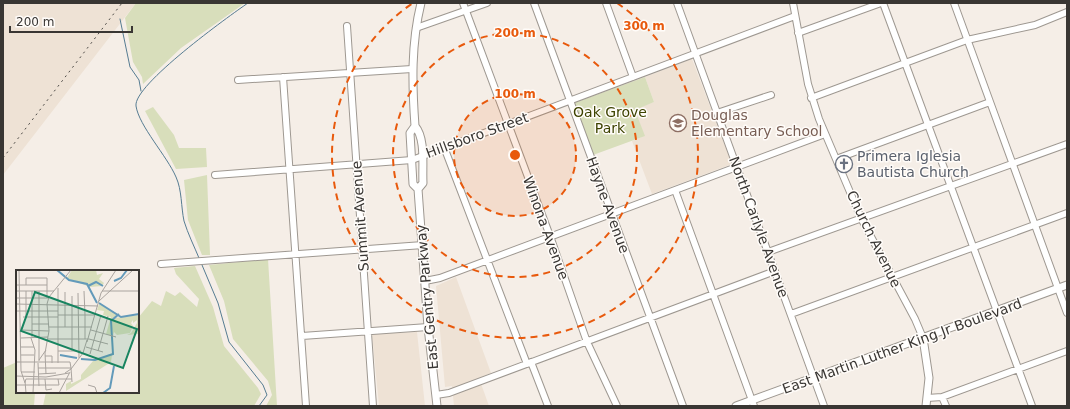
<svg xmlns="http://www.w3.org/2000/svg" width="1070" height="409" viewBox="0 0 1070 409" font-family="'DejaVu Sans',sans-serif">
<rect width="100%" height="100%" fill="#f5eee7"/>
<path fill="#eee2d5" d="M3,3H136L3,175Z
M692,59L732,164L652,194L632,141L644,136L635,109L654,102L645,77Z
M456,277L491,373L479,378L489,406H454L452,386L445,387L436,286Z
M417,332L425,406H379L372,334Z"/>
<path fill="#d8debb" d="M136,3H245L181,48L143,84L142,77L133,62L125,18Z
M645,77L654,102L635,110L645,136L593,155L574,103Z
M153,107L174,135L179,148H206L207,167L176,169L145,111Z
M207,175L210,255H202L188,220L184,180Z
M268,259L277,406H266L272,395L268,381L233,339L224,301L209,265Z
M195,266L213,307L224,346L258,388L261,394L254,406H43L46,392H138V318L152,301L161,306L166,291L175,296L180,292L197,307L199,299L176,274L174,268Z
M17,362V392H35L34,406H3V368Z"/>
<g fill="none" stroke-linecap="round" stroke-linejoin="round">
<path stroke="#567c92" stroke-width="1" d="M120,19L130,67L139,80L141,91
M199,258C194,246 188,234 184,221C181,207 182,190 176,177C167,156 139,126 136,106C133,85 229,16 248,3
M202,265L218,303L229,342L263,385L267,395L259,406"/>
<g stroke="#9e9891" stroke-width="8">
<path id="minor" d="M463,3L550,236L587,342L617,406
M534,3L683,406
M606,3L633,77
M677,3L824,406
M793,3L808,84L819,119L861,218L915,319L923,338
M883,3L1032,406
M954,3L1067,313
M347,26L373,406
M416,28L487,3
M798,33L881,3
M283,77L306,406
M238,80L412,69
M811,98L967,40L1035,25L1067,12
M717,113L771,95
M444,147L527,364
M836,159L990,102
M215,175L412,160L795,16
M675,190L754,406
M768,252L1067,144
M161,264L423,245
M425,281L440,278L825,134
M791,314L1067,213
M302,336L428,327
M531,362L548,406
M436,395L449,393L775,271
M942,397L946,406
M927,398L942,397L1067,351"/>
</g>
<g stroke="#9e9891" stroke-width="9">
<path id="major" d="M415,126L410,133L413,184L418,189L428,327L437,406
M418,189L423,183C422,166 426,139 415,126C412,84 411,44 421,3
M923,338L929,378L926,406
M736,406L1067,285"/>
</g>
<use href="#minor" stroke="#fff" stroke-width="6"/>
<use href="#major" stroke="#fff" stroke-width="7"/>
<path stroke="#4d4a46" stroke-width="1" stroke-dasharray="2 4" stroke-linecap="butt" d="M3,158L122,3"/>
</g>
<circle cx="515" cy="155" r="61" fill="#e8590c" fill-opacity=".12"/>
<g fill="none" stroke="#e8590c" stroke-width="2" stroke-dasharray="7 5">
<circle cx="515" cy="155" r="61"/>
<circle cx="515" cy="155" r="122"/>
<path d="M617 3A183 183 0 1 1 413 3"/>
</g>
<defs>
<g id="school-ring" transform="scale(0.9)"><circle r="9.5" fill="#fffcf9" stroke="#8d6e63" stroke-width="1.5"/><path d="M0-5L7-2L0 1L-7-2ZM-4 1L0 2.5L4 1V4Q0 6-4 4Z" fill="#8d6e63"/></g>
<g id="church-ring" transform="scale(0.9)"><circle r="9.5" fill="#fffcf9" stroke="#6b7280" stroke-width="1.5"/><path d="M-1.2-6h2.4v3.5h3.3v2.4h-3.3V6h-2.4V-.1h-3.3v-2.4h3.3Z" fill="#6b7280"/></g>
</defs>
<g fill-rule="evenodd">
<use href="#school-ring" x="678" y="123"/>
<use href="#church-ring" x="844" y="164"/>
</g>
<g text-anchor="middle" stroke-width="3" stroke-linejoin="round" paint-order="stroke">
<g font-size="14" fill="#3d4300" stroke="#fffcf9">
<text x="610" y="117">Oak Grove<tspan x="610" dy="16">Park</tspan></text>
</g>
<g font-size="14" fill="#785e54" stroke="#fffcf9" text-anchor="start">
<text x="691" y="120">Douglas<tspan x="691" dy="16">Elementary School</tspan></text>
</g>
<g font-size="14" fill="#393633" stroke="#fffcf9">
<text transform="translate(477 135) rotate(-20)" y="5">Hillsboro Street</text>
<text transform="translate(608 205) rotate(70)" y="5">Hayne Avenue</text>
<text transform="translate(360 216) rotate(-94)" y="5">Summit Avenue</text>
<text transform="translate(759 227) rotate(70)" y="5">North Carlyle Avenue</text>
<text transform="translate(546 228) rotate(70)" y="5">Winona Avenue</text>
<text transform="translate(874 239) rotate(64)" y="5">Church Avenue</text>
<text transform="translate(427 297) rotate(-95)" y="5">East Gentry Parkway</text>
<text transform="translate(902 346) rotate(-20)" y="5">East Martin Luther King Jr Boulevard</text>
</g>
<g font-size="14" fill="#5b616d" stroke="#fffcf9" text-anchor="start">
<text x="857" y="161">Primera Iglesia<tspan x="857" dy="16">Bautista Church</tspan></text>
</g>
</g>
<g transform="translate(16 270)">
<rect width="123" height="123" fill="#f5eee7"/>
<path d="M56,0H80L81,5L87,3L83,9L88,13L86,16L74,17L53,9L51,8ZM83,34L102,44L94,51L96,66L90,64L95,47L87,45L88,41L81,40ZM123,45V64L111,65L115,63L121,53V50L117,53V50L115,53L117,56L114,63L101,65L98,62L97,66L95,52L98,48ZM96,85L95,92L50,121V114L55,111V114L65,109V105L77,91L67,89L78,91Z" fill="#d8debb"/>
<path fill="none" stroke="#639aba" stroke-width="2" d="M41,0L53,10L71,14L81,33M98,11L105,8L111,0M72,16L80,12L87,16M83,33L105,47L123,44M44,85L61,88M65,89L79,90L97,84L95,51L103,44M87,123L94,118L98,96"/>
<path fill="none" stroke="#aaa49f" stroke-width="1" d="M3,0L5,101L9,113M0,15H31M10,15V8H31V28M42,18V93M0,21H38M16,21V67M23,21V91M68,21L69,45M86,21H123M49,22V57M62,23L63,88M56,26V81M0,28H32M83,31L117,0M0,34L82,36M31,34L33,27L55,0M0,41H42M42,45H79M69,45V69M7,47H42M10,47V21M16,54H33M33,57H76M5,60L33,61M75,60L100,67M5,68L32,67M15,68L19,80L17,123M32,69H73L92,74M71,72L85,23L100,0M5,77H18M70,77L87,82M42,81H65M82,81L92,46M74,84L85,45M5,85H18M29,86H36V93M23,90L30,80M0,92H54L55,98M22,93L23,116M22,98H55L56,112M5,102H19M49,103L55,99L67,83L71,70M22,104L40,103M30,104L29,83L33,61L31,34M0,106L30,107L53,103M29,109L30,120L36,119M9,111L10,123M9,112L10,109H56M0,115H43L42,109M72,115L79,117L81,123M43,123L54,102"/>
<path fill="#188460" fill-opacity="0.15" stroke="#188460" stroke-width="2" d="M19,22L121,59L107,98L5,61Z"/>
<rect width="123" height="123" fill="none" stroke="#393633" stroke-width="2"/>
</g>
<circle cx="515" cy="155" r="6" fill="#e8590c" stroke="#fffcf9" stroke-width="2"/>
<g font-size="12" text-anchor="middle" font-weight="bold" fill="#e8590c" stroke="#fffcf9" stroke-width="3" stroke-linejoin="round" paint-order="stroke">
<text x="644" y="30">300 m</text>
<text x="515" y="37">200 m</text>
<text x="515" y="98">100 m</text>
</g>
<rect width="1070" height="409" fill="none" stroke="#393633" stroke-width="8"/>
<path d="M10 26v6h122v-6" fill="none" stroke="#393633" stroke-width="2"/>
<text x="16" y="26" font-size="12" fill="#393633" stroke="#fffcf9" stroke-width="3" paint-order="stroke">200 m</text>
</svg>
